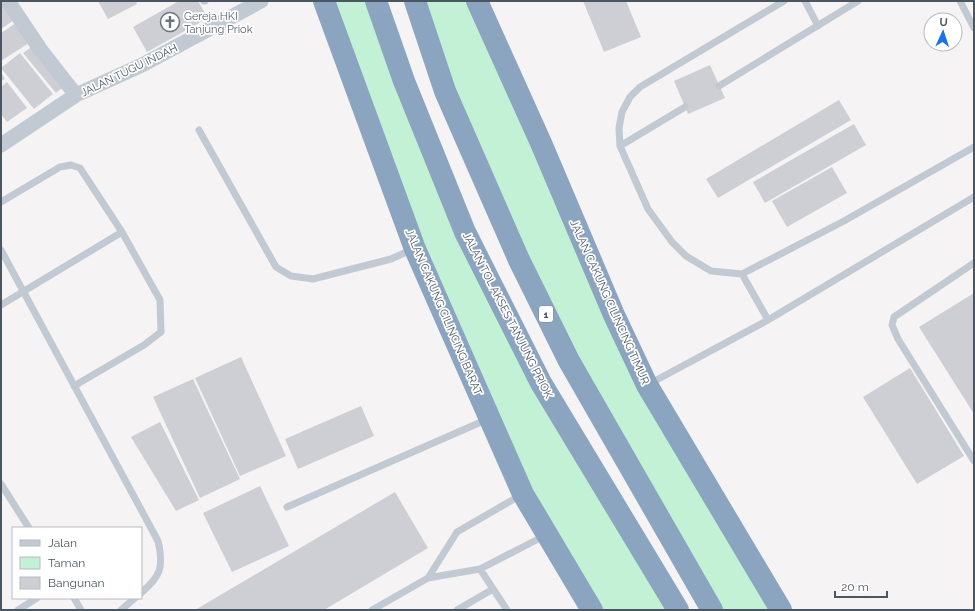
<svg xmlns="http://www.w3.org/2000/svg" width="975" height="611" viewBox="0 0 975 611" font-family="Raleway,sans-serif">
<rect width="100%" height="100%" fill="#f5f3f3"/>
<path fill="#c3f1d5" d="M324,1H376L465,232L678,610H592L523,494Z
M415,1H477L629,346L781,610H713L551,325Z"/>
<path fill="#cdcfd5" d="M98,1H136L137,4L108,19Z
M179,1H198L208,18L147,52L133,27Z
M583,1H626L641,37L604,52Z
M1,3L17,18L1,29Z
M19,21L32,41L1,61V33Z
M34,45L66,85L56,93L23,53Z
M20,53L53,94L34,109L1,68Z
M710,65L725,98L688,114L674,81Z
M1,73L5,79L1,81Z
M7,82L27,108L7,122L1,114V87Z
M839,100L851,120L718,198L706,179Z
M854,124L866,145L765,203L753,182Z
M832,167L847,193L787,227L772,201Z
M974,293V414L919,327Z
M241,357L286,456L240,476L195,378Z
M910,368L964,456L917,484L863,397Z
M193,379L240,479L200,498L153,397Z
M361,406L374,436L298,469L285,439Z
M160,422L199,500L176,511L131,437Z
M260,486L289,546L232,572L203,513Z
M395,492L428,548L324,610H195Z"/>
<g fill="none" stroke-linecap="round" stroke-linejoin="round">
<path stroke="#c1cad2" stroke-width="7" d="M204,1H205
M805,1L818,26
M960,1L974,28
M719,86L858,1
M199,130L276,267L291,276L313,279L391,259L413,249
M620,146L685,107
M1,202L60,167L71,165L80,168L122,232
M1,250L158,541C164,567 161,576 141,593
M974,263L894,317L892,325L898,339L974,461
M742,274L711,271L686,256L672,242L648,209L620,146L619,128L622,112L630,97L640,87L784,1
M1,305L122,232L160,300L161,332L144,345L74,386
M768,320L742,274L844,221L974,147
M649,384L768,320L974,197
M1,484L29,528
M287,507L488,419
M480,569L507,610
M428,578L457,532L521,495
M74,598L81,610
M18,610L37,598
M121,610L135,598
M372,610L428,578L480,569L546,535
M457,610L493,589"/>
<path stroke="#c1cad2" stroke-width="15" d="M8,1L40,49L76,95
M1,145L76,95L142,65L261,1"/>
<path stroke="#8ba5c1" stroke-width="22" d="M324,1L415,249L523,494L592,610
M376,1L404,81L465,232L541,383L678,610
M415,1L445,91L519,260L569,361L712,610
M477,1L541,143L614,315L647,385L781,610"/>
</g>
<defs>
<g id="church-ring" transform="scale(1)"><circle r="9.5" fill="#fff" stroke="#6b7280" stroke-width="1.5"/><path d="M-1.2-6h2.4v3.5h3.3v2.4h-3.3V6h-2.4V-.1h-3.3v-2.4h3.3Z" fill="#6b7280"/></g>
</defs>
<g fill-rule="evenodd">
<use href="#church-ring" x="170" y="22"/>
</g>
<g text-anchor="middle" stroke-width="3.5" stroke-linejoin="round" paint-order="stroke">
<rect fill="#fff" stroke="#808990" stroke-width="1" x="539" y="306" width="14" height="16" rx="3"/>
<g font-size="10" font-weight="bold" fill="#4a5661">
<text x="546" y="318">1</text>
</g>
<g font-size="11" fill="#5b616d" stroke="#fff" text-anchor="start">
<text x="184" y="20">Gereja HKI<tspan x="184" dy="13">Tanjung Priok</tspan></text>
</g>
<g font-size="11" fill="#4a5661" stroke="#fff">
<text transform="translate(129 70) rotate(-26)" y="4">JALAN TUGU INDAH</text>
<text transform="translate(610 302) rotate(66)" y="4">JALAN CAKUNG CILINCING TIMUR</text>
<text transform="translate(444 312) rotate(67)" y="4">JALAN CAKUNG CILINCING BARAT</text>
<text transform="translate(508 315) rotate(63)" y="4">JALAN TOL AKSES TANJUNG PRIOK</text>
</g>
</g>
<rect width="975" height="611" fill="none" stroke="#4a5661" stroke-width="4"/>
<rect x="12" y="527" width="130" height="72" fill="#ffffff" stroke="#b7bbc0"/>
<rect x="20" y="540" width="20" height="6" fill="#c1cad2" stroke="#b7bbc0"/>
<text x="48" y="547" font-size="12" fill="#4a5661">Jalan</text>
<rect x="20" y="557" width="20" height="12" fill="#c3f1d5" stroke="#b7bbc0"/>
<text x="48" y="567" font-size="12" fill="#4a5661">Taman</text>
<rect x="20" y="577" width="20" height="12" fill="#cdcfd5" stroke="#b7bbc0"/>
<text x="48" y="587" font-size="12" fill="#4a5661">Bangunan</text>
<g transform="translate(943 32) rotate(3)"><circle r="19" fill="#ffffff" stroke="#b7bbc0"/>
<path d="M0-3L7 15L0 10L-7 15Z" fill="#1a73e8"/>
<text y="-6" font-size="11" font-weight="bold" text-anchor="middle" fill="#4a5661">U</text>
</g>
<path d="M835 591v6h52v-6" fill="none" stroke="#4a5661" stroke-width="2"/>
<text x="841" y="591" font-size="12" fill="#4a5661" stroke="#ffffff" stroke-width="3" paint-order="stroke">20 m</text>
</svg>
